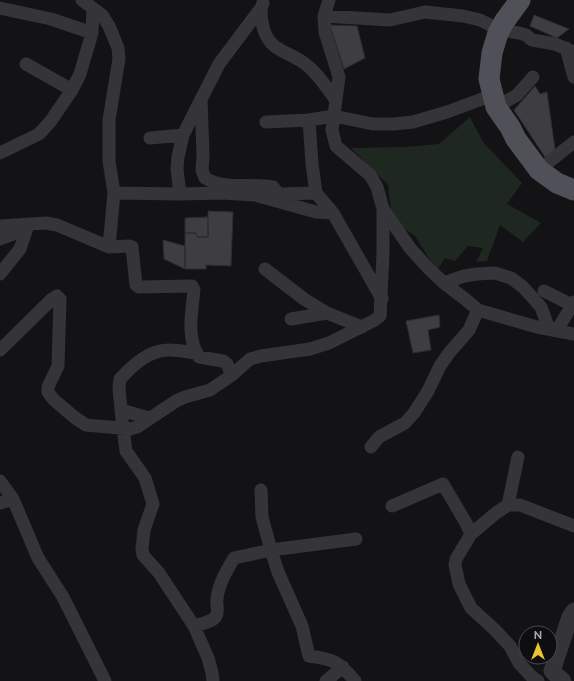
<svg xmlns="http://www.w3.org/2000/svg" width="574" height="681" viewBox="0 0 574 681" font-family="Raleway,sans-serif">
<rect width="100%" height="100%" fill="#131315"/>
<path fill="#1f2721" d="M470,117L483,142L522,183L507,204L541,223L523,242L500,225L487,261L476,262L483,248L468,246L455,261L445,258L437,271L415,236L392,220L388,185L351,148L405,147L439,144Z"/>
<path fill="#3d3d42" stroke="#2d2d31" d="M534,15L569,29L557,38L530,26Z
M330,25L357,26L365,58L344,69Z
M535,86L540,94L547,92L556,157H545L514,110Z
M208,211L233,212L231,266L206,265V269H185V233H196L197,237H208Z
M208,217V237H197L196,233H185V218Z
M163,240L185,246V269L164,259Z
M439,315L440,327L428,330L431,350L413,353L406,321Z"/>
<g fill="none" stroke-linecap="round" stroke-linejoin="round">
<path stroke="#343439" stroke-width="13" d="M82,0L102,15L109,26L118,48L119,59L109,120V161L114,193L109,247
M263,3C260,9 261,16 262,22C267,51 284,49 304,63C317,72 326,87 335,99
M0,8L51,19L92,33
M324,16L390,20L425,12L463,16L480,20L500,30L519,33L526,35L532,40L555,44L574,52
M566,48L574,77
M26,64L72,90
M201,99L203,155L202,170L205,178C225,190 251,183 273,187L279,195
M496,107L517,95L533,77
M309,120L312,164L316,193L333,213
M266,122L309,120L334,116L373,124H394L413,122L447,112L493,95
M150,138L183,135
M0,153L39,134L50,122L72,90L80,74L92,33L93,9
M539,170L574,142
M114,193L180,194L222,193L255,195L316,212L333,213L382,299
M180,194L177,169L178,157L183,135L219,64L261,8
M279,201V195L281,194L316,193
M383,209L410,248L428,268L444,283L465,299L478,310L537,327L574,334
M0,226L46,223L57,225L109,247L129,246L132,247L136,285L139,287L192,286L194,290C192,311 186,338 199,357L223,361L227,364L232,375
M0,239L16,233L28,225
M265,269L304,299L327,313L362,327
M0,274L20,249L28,225
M444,283L464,276L477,274L495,273L511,278L523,287L541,307L549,329
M544,291L572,305
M291,319L327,313
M557,330L574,302
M0,350L52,299L57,296L60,299L58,366L48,387V392L53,399L74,417L86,425L130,429L137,427L176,401L185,397L210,390L232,375L250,359L261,356L310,349L329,343L375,320L380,316L383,254V209L377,187L370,175L336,146L332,130L339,77L325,32L324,16L329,0
M196,353C187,352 179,350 170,350C150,349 133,365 120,379L119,389L123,429L126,451L145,478L153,504L144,530L142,549L143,555L159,573L194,626L208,658L212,673L213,681
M121,410L149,418
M371,447L379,437L405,423L414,413L428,391L440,366L449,353L469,330L478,310
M0,481L13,499L38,558L63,597L105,681
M261,490L262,517L271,550L278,572L302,626L309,656C334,659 339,662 355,681
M0,503L13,499
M508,505L518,457
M392,506L443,484L466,523L471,534
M194,626C200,624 213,622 216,616C219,611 216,604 217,598C219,583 227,570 234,558L271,550L356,539
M326,681L343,667
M538,681L531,676L519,663L510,646L494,629L471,608L459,584L455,565L456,559L471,534L496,513L508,505H520L574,526"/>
<path stroke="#343439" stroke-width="17" d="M563,681L552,671L570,617L574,611"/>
<path stroke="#505158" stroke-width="21" d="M520,0L504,22L498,33L492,53L489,79L496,107L510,127L516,139L539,170L557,183L574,190"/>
</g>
<g transform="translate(538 645)"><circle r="19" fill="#0e0e10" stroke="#4a4c52"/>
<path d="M0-3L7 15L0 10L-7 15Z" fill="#ecc334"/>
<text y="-6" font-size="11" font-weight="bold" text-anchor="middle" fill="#a5a8b5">N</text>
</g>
</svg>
